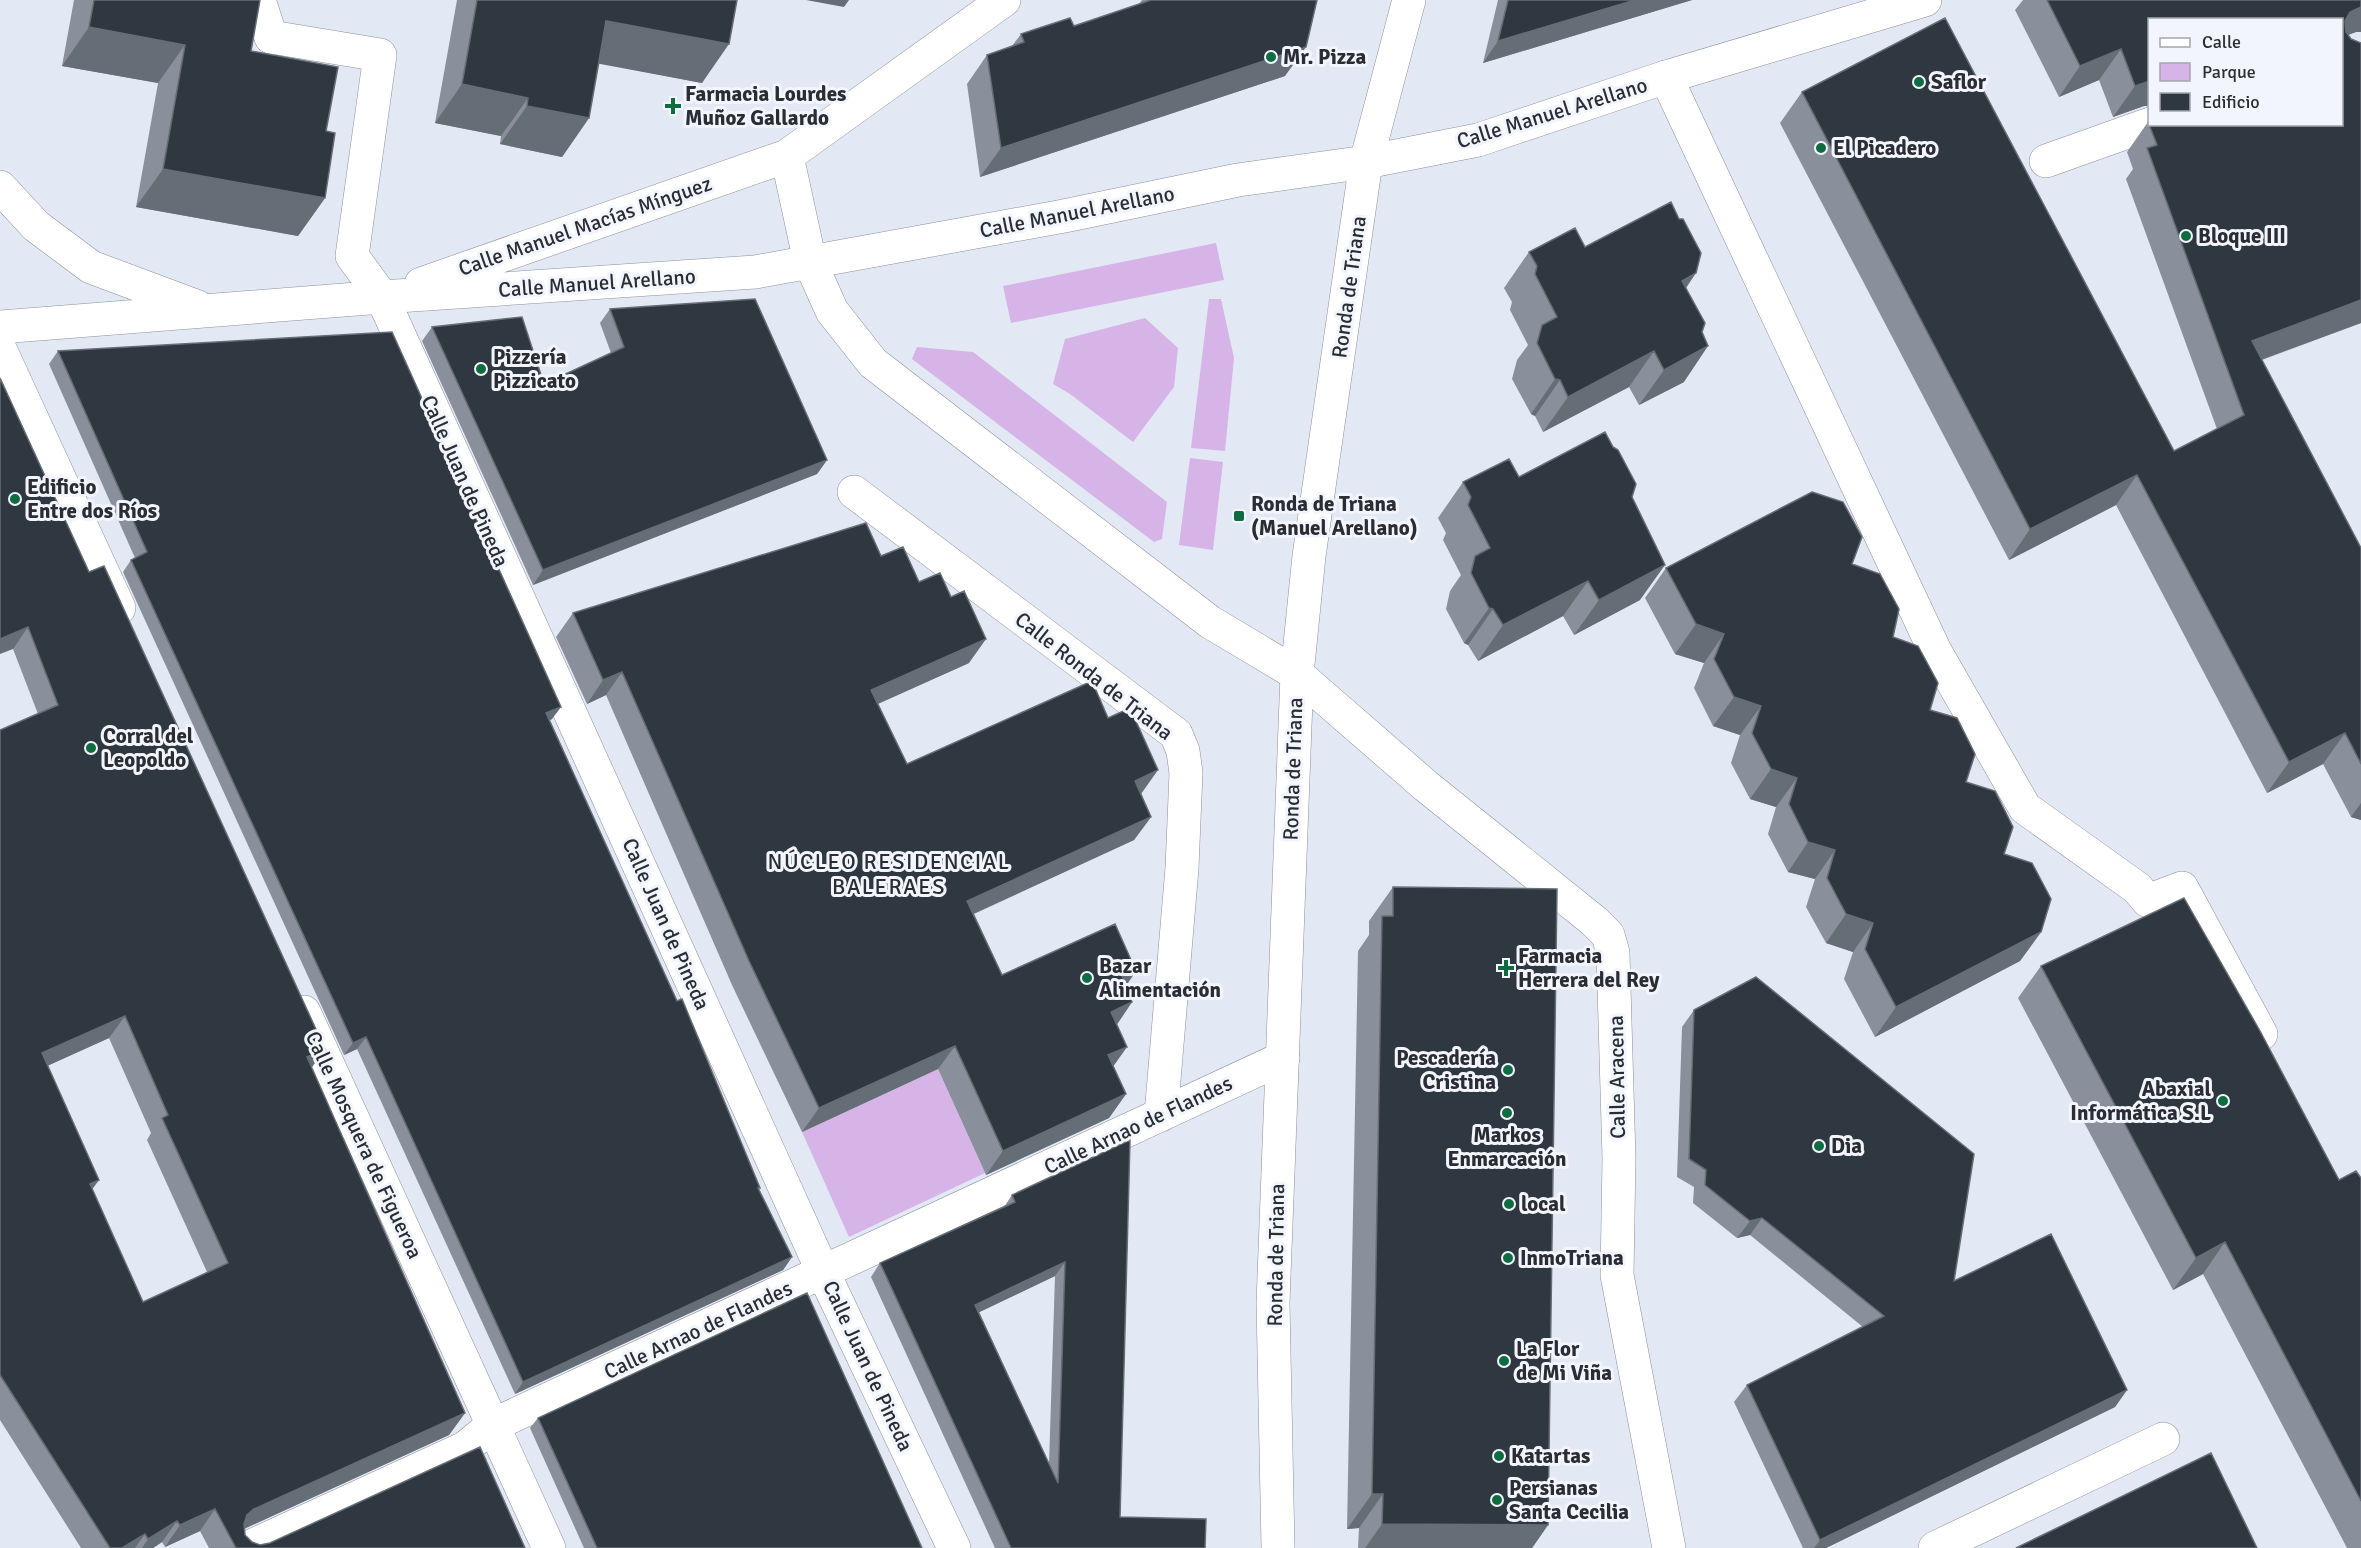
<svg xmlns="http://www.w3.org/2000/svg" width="2361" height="1548" viewBox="0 0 2361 1548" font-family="Signika,sans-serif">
<rect width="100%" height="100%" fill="#e3e8f5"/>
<path fill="#d7b4e7" d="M1216,243L1224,280L1011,323L1003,286Z
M1209,299H1221L1234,358L1225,451L1191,448Z
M1145,318L1178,348L1174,387L1133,442L1070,394L1053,384L1065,339Z
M917,347L973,352L1167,502L1162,539L1154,542L912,359Z
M1190,458L1223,462L1213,550L1179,545Z
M938,1069L985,1173L849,1237L802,1132Z"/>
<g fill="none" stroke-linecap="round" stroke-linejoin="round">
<g stroke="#8c909c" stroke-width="34">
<path id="pedestrian" d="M259,0L271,37
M1666,77L1935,651L2025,808L2137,888L2148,901L2182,888L2261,1034
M2046,161L2150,124"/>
</g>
<g stroke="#8c909c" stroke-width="34">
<path id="minor" d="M271,37L380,55L352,256L382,297L823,1272L954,1548
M787,156L810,262L832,311L873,363L1210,622L1297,674L1426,786L1594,921L1608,935L1613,953L1619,1158L1617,1275L1669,1548
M0,187L36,226L91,267L198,307
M421,284L787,156L1004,0
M0,327L382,297L755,272L1064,216L1238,180L1366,162L1478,140L1666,77L1925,0
M0,349L119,608
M854,492L1176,734L1183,751L1186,773L1182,868L1161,1115
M304,1012L549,1548
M247,1548L465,1448L493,1425L1283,1058
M1935,1548L2163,1439"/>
</g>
<g stroke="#8c909c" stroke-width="34">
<path id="primary" d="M1278,1548L1273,1303L1297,674L1309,556L1366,162L1409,0"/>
</g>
<use href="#pedestrian" stroke="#fff" stroke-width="33"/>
<use href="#minor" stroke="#fff" stroke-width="33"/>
<use href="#primary" stroke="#fff" stroke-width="33"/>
</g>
<path fill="#89909b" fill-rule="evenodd" d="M74,0H260L251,51L326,131L325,198L298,236L136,207L158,83L62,66Z
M457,0H737L702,83L599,63L589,118L562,157L500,144L501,136L435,123Z
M1142,0H1317L1285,76L980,177L967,84L987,55L1012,46L1021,34L1074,26L1139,4Z
M1498,0H1692L1483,63Z
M2023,0H2361L2356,32L2348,35L2351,39L2361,43V323L2262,360L2361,548V820L2351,817L2323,764L2267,793L2116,505L2009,560L1780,123L1802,92L2174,451L2217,429L2126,179L2133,169L2127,152L2148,122L2342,124L2150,20V106H2144L2113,117L2099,80L2059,97L2015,10Z
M1585,247L1686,288L1684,382L1639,405L1629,387L1543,432L1535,416L1531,414L1512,379L1517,360L1528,345L1510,310L1512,302L1504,288L1529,252Z
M610,309L827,460L817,474L533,585L422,341L432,327L544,384L611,353L600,323Z
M58,351L552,719L550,720L759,1189L792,1257L783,1270L515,1394L357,1049L344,1055L123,572L131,560L135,558L49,364Z
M0,378L89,572L325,1049L311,1068L465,1413L449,1435L244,1529L245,1535L252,1542L260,1545L525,1548H209L200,1531L165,1547L162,1542L153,1548H81L0,1420V730L38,714L13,649ZM109,1038L151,1133L147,1140L207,1272L143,1302L92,1189L47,1066Z
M1519,477L1632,497L1640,600L1574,635L1563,616L1478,661L1468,645L1464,643L1446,609L1450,591L1461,575L1443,540L1446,533L1438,518L1463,482Z
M881,556L919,582L969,663L878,704L907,764L1141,794L1151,817L1134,840L974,914L1002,975L1136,971L1126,986L1132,1002L1117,1024L1113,1067L1126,1094L1109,1118L986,1175L938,1069L802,1132L732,985L606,695L587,704L556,637L573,613Z
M1852,564L1893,637L1966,782L2004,854L2041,932L2020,961L1875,1037L1844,979L1853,952L1826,943L1806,907L1815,879L1788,872L1768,834L1776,807L1750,799L1731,763L1740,735L1713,726L1694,688L1704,663L1675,654L1645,598L1666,568Z
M1393,887L1548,1525L1532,1548H1358L1359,1528L1347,1529L1358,951L1369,935V921Z
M2041,966L2339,1180L2361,1178V1548H2347L2203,1274L2173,1290L2018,998Z
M1694,1010L1954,1281L2127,1390L2115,1407L1826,1548H1803L1734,1402L1747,1385L1863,1327L1750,1235L1737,1238L1693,1203L1694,1187L1677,1177L1682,1027Z
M1130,1140L1120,1517L1205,1548H995L871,1277L880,1263L1004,1207L1012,1195ZM1055,1276L1049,1464L979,1312Z
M538,1418L922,1548H584L530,1428Z"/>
<path fill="#656d77" d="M806,0H849L844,7Z
M1635,0H1692L1483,63L1498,41Z
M2361,7V32H2356L2342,37V25L2350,12Z
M606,21L729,44L702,83L579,60Z
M89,27L185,45L158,83L62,66Z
M1306,47L1285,76L980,177L1001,148Z
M2121,49L2099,80L2059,97L2080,66Z
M2150,81V106H2144L2113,117L2135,86Z
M462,84L528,98L501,136L435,123Z
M527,106L589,118L562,157L500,144Z
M163,169L325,198L298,236L136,207Z
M1696,273L1672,309L1682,281Z
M2361,300V323L2230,371L2252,341Z
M1708,346L1684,382L1639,405L1664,370Z
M1654,351L1629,387L1543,432L1568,397Z
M1555,379L1560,380L1535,416L1531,414Z
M827,460L817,474L533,585L543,570Z
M2137,475L2116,505L2009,560L2030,529Z
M1665,565L1640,600L1574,635L1599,600Z
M1588,581L1563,616L1478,661L1503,625Z
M1489,608L1493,609L1468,645L1464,643Z
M1696,624L1724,634L1704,663L1675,654Z
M28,627L13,649L0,654V639Z
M986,639L969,663L855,714L871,690Z
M622,672L606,695L587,704L603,680Z
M1734,697L1761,706L1740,735L1713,726Z
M561,707L552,719L538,726L546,713Z
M2345,733L2323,764L2267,793L2289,762Z
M1771,769L1797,778L1776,807L1750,799Z
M1158,770L1141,794L1135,781Z
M2361,803V820L2351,817Z
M1151,817L1134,840L951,924L967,901Z
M1808,842L1835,850L1815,879L1788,872Z
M1846,914L1873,923L1853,952L1826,943Z
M2041,932L2020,961L1875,1037L1896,1007Z
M1136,971L1120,994L1122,976Z
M1132,1002L1116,1026L1111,1012Z
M125,1016L109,1038L27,1075L42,1053Z
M366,1037L357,1049L344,1055L353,1043Z
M955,1046L938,1069L802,1132L819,1108Z
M1127,1047L1110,1071L1108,1055Z
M325,1049L310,1070L307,1057Z
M1126,1094L1109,1118L986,1175L1003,1151Z
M99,1180L83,1202L90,1184Z
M1762,1218L1750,1235L1737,1238L1750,1221Z
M2225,1242L2203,1274L2173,1290L2196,1258Z
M792,1257L783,1270L515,1394L523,1382Z
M1065,1262L1055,1276L965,1319L975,1305Z
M2127,1390L2115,1407L1826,1548H1814L1820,1540Z
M465,1413L449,1435L239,1531L247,1515L254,1509Z
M1372,1494H1383L1359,1528L1347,1529Z
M215,1509L200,1531L165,1547L180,1525Z
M177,1521L162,1542L153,1548H142L148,1539Z
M1382,1524L1548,1525L1532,1548H1365Z
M145,1534L135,1548H122Z"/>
<path fill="#2f3841" stroke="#656d77" stroke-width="1.5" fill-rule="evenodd" d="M94,0H260L251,51L338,67L326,131L335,133L325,198L163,169L185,45L89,27Z
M477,0H737L729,44L606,21L589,118L527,106L528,98L462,84Z
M1151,0H1317L1306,47L1001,148L987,55L1024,42L1021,34L1070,18L1074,26Z
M1508,0H1635L1498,41Z
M2047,0H2361V7L2350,12L2345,21L2346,32L2351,39L2361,43V300L2252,341L2361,548V764L2345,733L2289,762L2137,475L2030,529L1802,92L1945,18L2174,451L2244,415L2147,148L2157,145L2148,122L2150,121V124H2342V20H2150V81L2135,86L2121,49L2080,66Z
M1671,202L1679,219H1683L1701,253L1696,273L1682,281L1705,323L1702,332L1708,346L1664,370L1654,351L1568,397L1560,380L1555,379L1537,343L1542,325L1557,317L1535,274L1537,266L1529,252L1575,228L1585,247Z
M755,299L827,460L543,570L432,327L522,317L544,384L624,347L610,309Z
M392,332L561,707L546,713L677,1001L682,999L760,1188H758L792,1257L523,1382L366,1037L353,1043L131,560L147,552L58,351Z
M0,378L89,572L104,566L325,1049L307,1057L465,1413L254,1509L247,1515L244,1524L245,1535L252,1542L260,1545L270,1543L480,1447L525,1548H236L215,1509L180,1525L177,1521L148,1539L145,1534L122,1548H110L0,1375V730L58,705L28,627L0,639ZM125,1016L168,1115L162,1118L228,1263L143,1302L90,1184L99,1180L42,1053Z
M1605,432L1613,447L1618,450L1636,484L1632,497L1665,565L1599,600L1588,581L1503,625L1493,609L1489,608L1471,573L1475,556L1490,548L1468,505L1471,497L1463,482L1509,459L1519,477Z
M1812,492L1843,502L1862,537L1852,564L1880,574L1899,609L1893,637L1918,646L1938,683L1930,710L1957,718L1975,754L1966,782L1995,791L2013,827L2004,854L2032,863L2051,899L2041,932L1896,1007L1865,949L1873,923L1846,914L1827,878L1835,850L1808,842L1789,804L1797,778L1771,769L1752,733L1761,706L1734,697L1714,659L1724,634L1696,624L1666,568Z
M866,523L881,556L903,547L919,582L940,573L951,597L964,591L986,639L871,690L907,764L1092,681L1108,718L1130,708L1158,770L1135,781L1151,817L967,901L1002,975L1115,924L1136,971L1122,976L1132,1002L1111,1012L1127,1047L1108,1055L1126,1094L1003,1151L955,1046L819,1108L749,961L622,672L603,680L573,613Z
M1393,887L1557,889L1548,1525L1382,1524L1383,1494H1372L1382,916H1393Z
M2184,898L2260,1031L2339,1180L2356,1171L2361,1178V1501L2225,1242L2196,1258L2041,966Z
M1756,977L1974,1154L1954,1281L2051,1234L2127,1390L1820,1540L1747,1385L1884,1316L1762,1218L1750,1221L1705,1185L1706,1170L1689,1159L1694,1010Z
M1130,1140L1120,1517L1206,1519L1205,1548H1011L880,1263L1015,1202L1012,1195ZM1065,1262L1058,1483L975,1305Z
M807,1293L922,1548H597L538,1418Z
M2211,1453L2257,1548H2016Z"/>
<g fill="#0f6c40" stroke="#f2f5fd" stroke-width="2">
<circle cx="1271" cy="57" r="6"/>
<circle cx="1919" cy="82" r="6"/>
<path d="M670 97h6v6h6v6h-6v6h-6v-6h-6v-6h6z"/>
<circle cx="1821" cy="148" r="6"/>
<circle cx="2186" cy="236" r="6"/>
<circle cx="481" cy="369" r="6"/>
<circle cx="15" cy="499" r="6"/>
<rect x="1233" y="510" width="12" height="12" rx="3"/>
<circle cx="91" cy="748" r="6"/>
<path d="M1503 959h6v6h6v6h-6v6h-6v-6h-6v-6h6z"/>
<circle cx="1087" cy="978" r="6"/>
<circle cx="1508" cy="1070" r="6"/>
<circle cx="2223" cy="1101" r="6"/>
<circle cx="1507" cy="1113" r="6"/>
<circle cx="1819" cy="1146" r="6"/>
<circle cx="1509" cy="1204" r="6"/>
<circle cx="1508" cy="1258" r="6"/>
<circle cx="1504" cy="1361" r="6"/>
<circle cx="1499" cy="1456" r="6"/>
<circle cx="1497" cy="1500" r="6"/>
</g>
<g text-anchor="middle" stroke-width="6" stroke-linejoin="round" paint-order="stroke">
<g font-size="21" font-weight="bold" fill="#2b2d32" stroke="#f2f5fd" text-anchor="start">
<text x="1283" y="64">Mr. Pizza</text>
<text x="1931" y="89">Saflor</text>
<text x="685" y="101">Farmacia Lourdes<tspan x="685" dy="24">Muñoz Gallardo</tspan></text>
<text x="1833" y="155">El Picadero</text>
<text x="2198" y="243">Bloque III</text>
<text x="493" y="364">Pizzería<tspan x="493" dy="24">Pizzicato</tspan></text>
<text x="27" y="494">Edificio<tspan x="27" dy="24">Entre dos Ríos</tspan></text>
<text x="1251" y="511">Ronda de Triana<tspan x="1251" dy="24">(Manuel Arellano)</tspan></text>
<text x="103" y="743">Corral del<tspan x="103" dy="24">Leopoldo</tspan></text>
<text x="1518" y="963">Farmacia<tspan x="1518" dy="24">Herrera del Rey</tspan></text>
<text x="1099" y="973">Bazar<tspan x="1099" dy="24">Alimentación</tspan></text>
<text x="1496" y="1065" text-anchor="end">Pescadería<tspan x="1496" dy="24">Cristina</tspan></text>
<text x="2211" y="1096" text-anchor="end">Abaxial<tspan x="2211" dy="24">Informática S.L</tspan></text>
<text x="1507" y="1142" text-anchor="middle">Markos<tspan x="1507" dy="24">Enmarcación</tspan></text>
<text x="1831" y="1153">Dia</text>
<text x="1521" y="1211">local</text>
<text x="1520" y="1265">InmoTriana</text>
<text x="1516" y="1356">La Flor<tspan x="1516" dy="24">de Mi Viña</tspan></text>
<text x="1511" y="1463">Katartas</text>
<text x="1509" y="1495">Persianas<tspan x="1509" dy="24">Santa Cecilia</tspan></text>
</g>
<g font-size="21" fill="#2b2d32" stroke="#f2f5fd">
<text transform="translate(1552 113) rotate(-17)" y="7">Calle Manuel Arellano</text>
<text transform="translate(1077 212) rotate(-11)" y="7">Calle Manuel Arellano</text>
<text transform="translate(585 226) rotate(-19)" y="7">Calle Manuel Macías Mínguez</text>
<text transform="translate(597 283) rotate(-4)" y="7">Calle Manuel Arellano</text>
<text transform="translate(1349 287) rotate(-82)" y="7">Ronda de Triana</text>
<text transform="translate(465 481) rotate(66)" y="7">Calle Juan de Pineda</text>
<text transform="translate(1094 676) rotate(38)" y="7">Calle Ronda de Triana</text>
<text transform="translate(1293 769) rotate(-88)" y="7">Ronda de Triana</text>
<text transform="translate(666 924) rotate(66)" y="7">Calle Juan de Pineda</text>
<text transform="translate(1617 1077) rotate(-91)" y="7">Calle Aracena</text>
<text transform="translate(1138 1125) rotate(-25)" y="7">Calle Arnao de Flandes</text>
<text transform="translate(364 1145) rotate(65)" y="7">Calle Mosquera de Figueroa</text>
<text transform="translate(1276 1255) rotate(-89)" y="7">Ronda de Triana</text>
<text transform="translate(698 1330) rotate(-25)" y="7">Calle Arnao de Flandes</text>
<text transform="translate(868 1366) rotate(65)" y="7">Calle Juan de Pineda</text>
</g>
<g font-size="22" letter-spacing="1.5" fill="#2b2d32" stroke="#f2f5fd">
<text x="889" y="869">NÚCLEO RESIDENCIAL<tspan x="889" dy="25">BALERAES</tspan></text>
</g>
</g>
<rect x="2148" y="18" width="195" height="108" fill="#f2f5fd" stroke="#a2a5ac" stroke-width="1.5"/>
<rect x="2160" y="38" width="30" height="9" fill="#ffffff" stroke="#a2a5ac" stroke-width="1.5"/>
<text x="2202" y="48" font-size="18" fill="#2b2d32">Calle</text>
<rect x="2160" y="63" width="30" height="18" fill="#d7b4e7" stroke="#a2a5ac" stroke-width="1.5"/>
<text x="2202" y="78" font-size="18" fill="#2b2d32">Parque</text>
<rect x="2160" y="93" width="30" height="18" fill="#2f3841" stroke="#a2a5ac" stroke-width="1.5"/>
<text x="2202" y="108" font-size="18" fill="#2b2d32">Edificio</text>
</svg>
